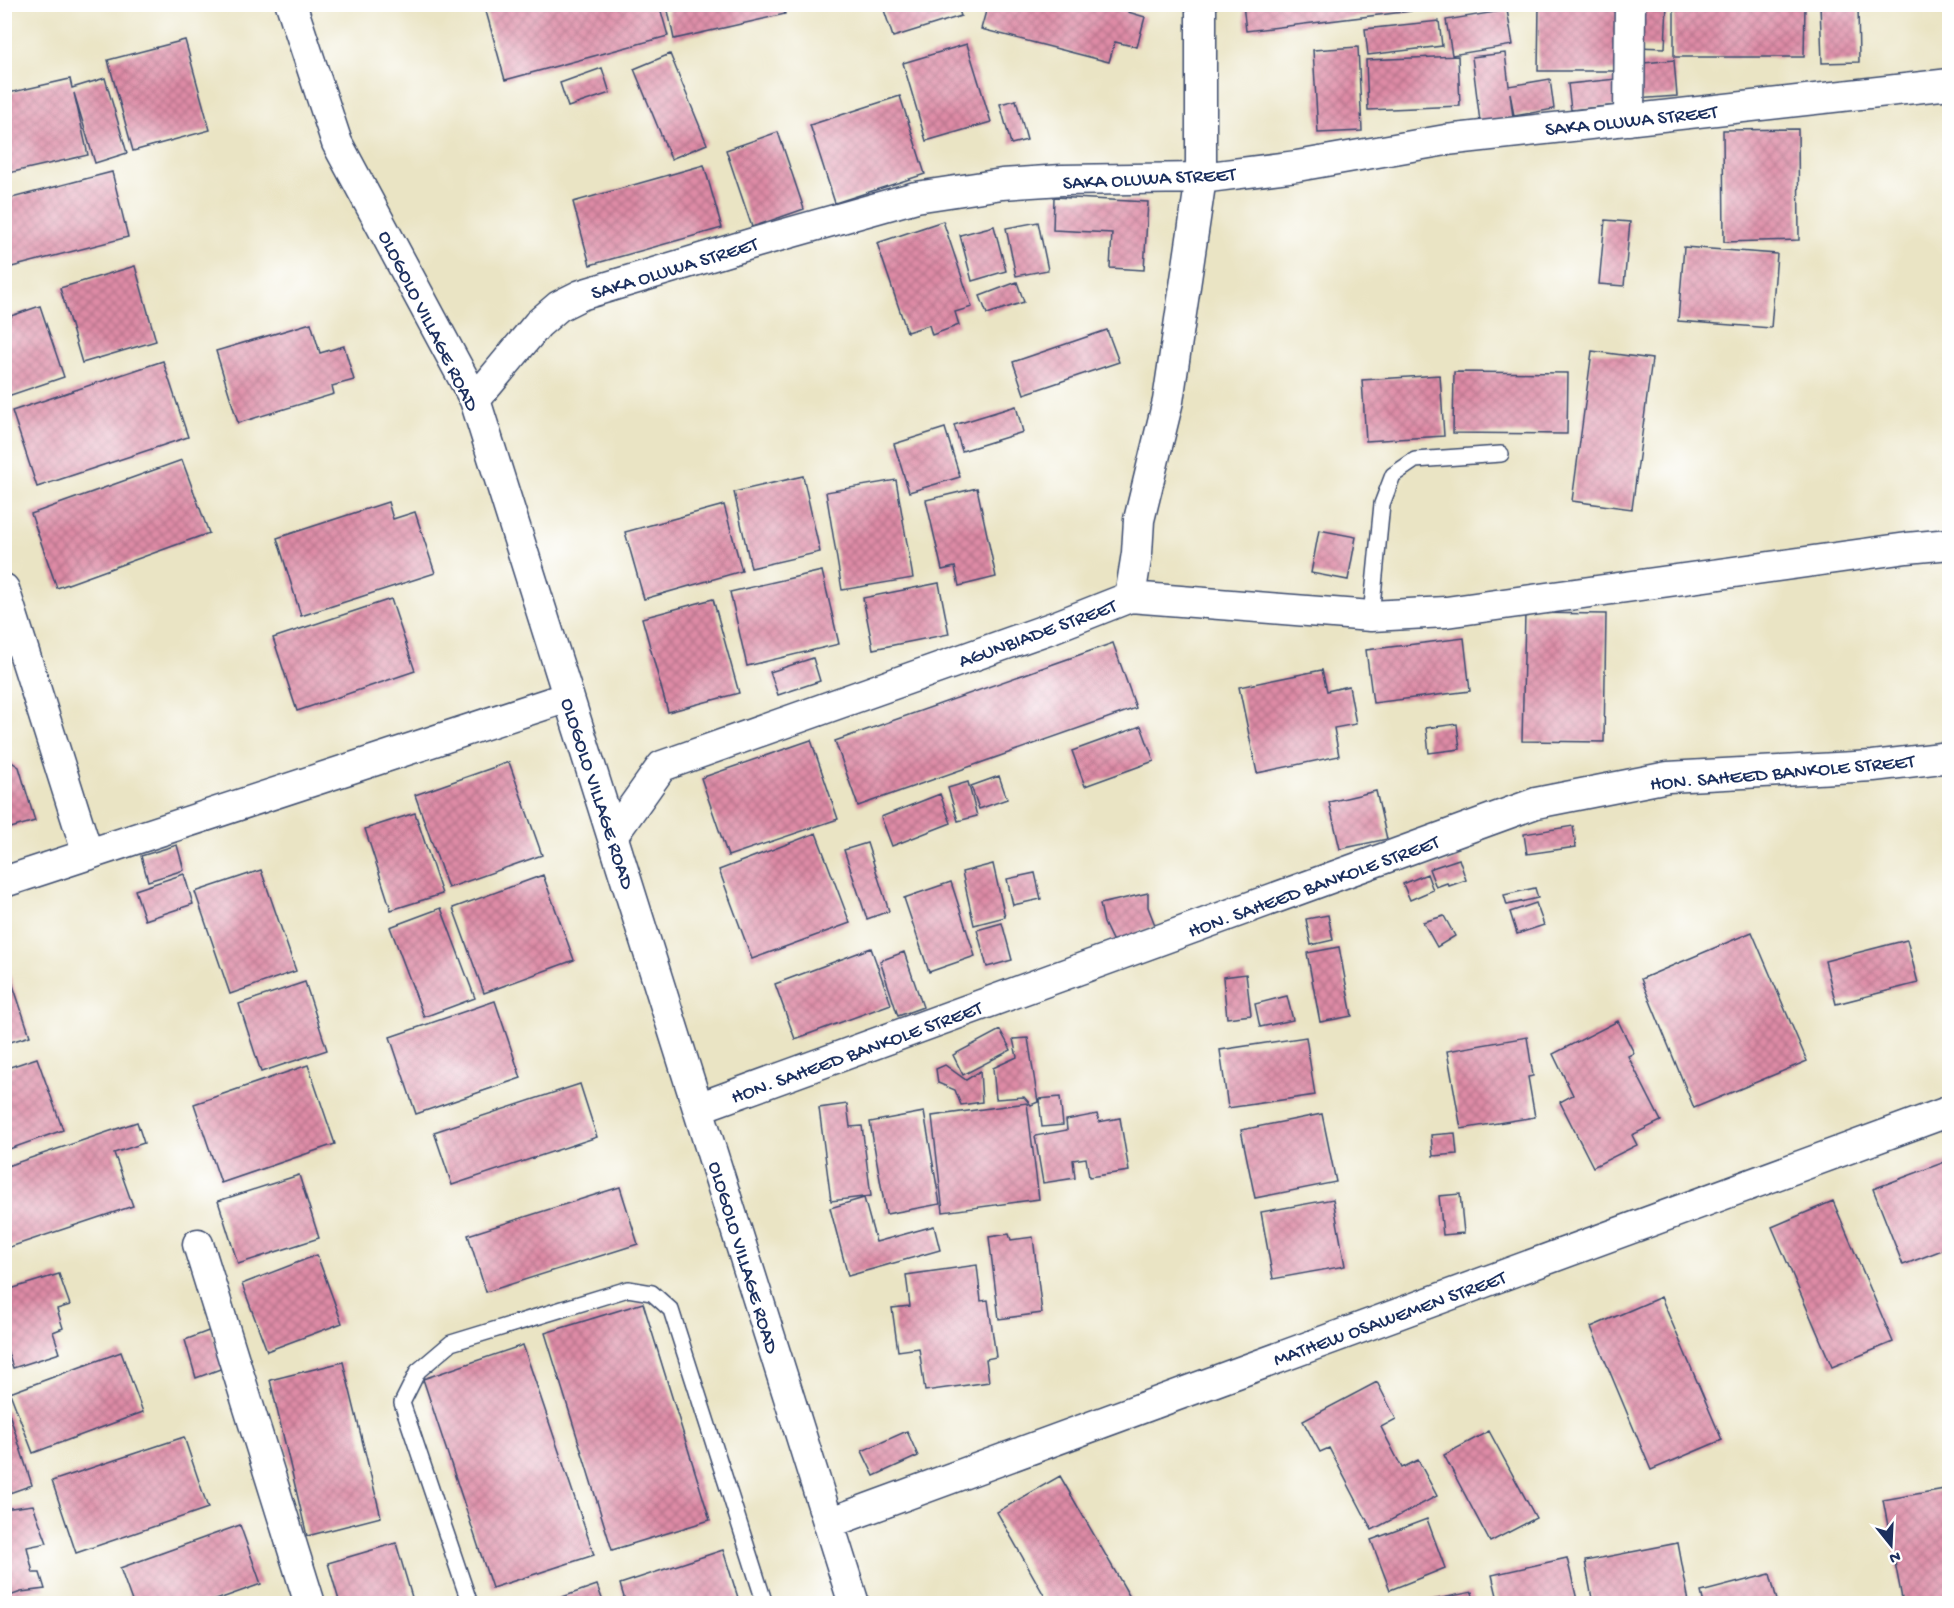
<svg xmlns="http://www.w3.org/2000/svg" width="1954" height="1608" viewBox="0 0 1954 1608" font-family="'Gochi Hand',sans-serif">
<defs>
<pattern id="building-cross-hatch" width="8" height="8" patternUnits="userSpaceOnUse" patternTransform="scale(1.5)"><rect width="8" height="8" fill="#de8ba6"/><path d="M0 0l8 8M0 8l8-8" fill="none" stroke="#b3728a"/></pattern>
</defs>
<rect width="100%" height="100%" fill="#fff"/>
<filter id="ink" filterUnits="userSpaceOnUse"><feTurbulence type="fractalNoise" baseFrequency=".0167" numOctaves="2"/><feDisplacementMap in="SourceGraphic" scale="12" xChannelSelector="R" yChannelSelector="G"/><feConvolveMatrix kernelMatrix="1 2 1 2 8 2 1 2 1" color-interpolation-filters="sRGB"/></filter>
<filter id="wash" filterUnits="userSpaceOnUse"><feTurbulence type="fractalNoise" baseFrequency=".008" numOctaves="4" result="noise"/><feDisplacementMap in="SourceGraphic" scale="24" xChannelSelector="R" yChannelSelector="G"/><feGaussianBlur stdDeviation="1.35" result="paint"/><feColorMatrix in="noise" values="0 0 0 0 0 0 0 0 0 0 0 0 0 0 0 0 0 1.4 0 .05"/><feComposite in="paint" operator="in"/></filter>
<g filter="url(#wash)">
<rect width="100%" height="100%" fill="#eae4c4"/>
<g id="blocks">
<path fill="url(#building-cross-hatch)" d="M484,4H659L668,36L505,80Z
M674,4H783L785,14L674,39L667,6Z
M882,4H957L961,16L893,37Z
M988,4H1130L1128,12L1145,17L1137,47L1115,42L1109,62L981,29Z
M1243,4H1410L1411,11L1246,31Z
M1637,4H1667L1665,48L1635,47Z
M1674,4H1805L1804,57H1674Z
M1820,4H1858L1859,62L1822,63Z
M1539,5H1623L1622,71H1538Z
M1507,10L1513,45L1452,55L1446,20Z
M1439,21L1442,46L1368,55L1365,29Z
M185,40L210,130L133,151L108,60Z
M967,44L991,122L926,141L903,63Z
M1358,47L1362,131L1318,133L1313,50Z
M1505,53L1509,86L1550,79L1554,109L1514,116L1510,93L1513,118L1480,122L1472,57Z
M670,54L707,144L671,159L634,69Z
M1458,56L1460,106L1368,110L1366,60Z
M1674,60L1677,96L1636,99L1634,64Z
M602,68L610,93L568,107L560,83Z
M105,78L127,153L95,163L74,93L88,155L4,174V94L70,79L72,88Z
M1616,79L1619,105L1571,110L1568,84Z
M900,96L925,174L835,203L810,125Z
M1016,100L1027,140L1011,144L1000,104Z
M1798,129L1799,240L1724,242L1723,130Z
M778,132L804,209L752,227L726,150Z
M704,165L722,228L590,265L573,202Z
M112,172L128,237L4,269V200Z
M1054,197L1148,202L1144,270L1110,268L1112,233L1053,230Z
M1605,220L1630,222L1624,286L1599,284Z
M943,221L972,307L955,312L959,325L932,335L929,325L907,332L877,243Z
M1038,222L1048,270L1016,276L1006,228Z
M994,226L1006,271L972,281L960,235Z
M1684,247L1777,254L1771,328L1678,321Z
M135,266L156,341L82,363L60,288Z
M1017,282L1024,302L987,314L980,296Z
M40,306L64,377L5,397V318Z
M311,323L320,353L344,346L354,380L332,386L334,394L238,423L216,351Z
M1107,330L1119,362L1024,394L1013,362Z
M1592,351L1652,359L1632,509L1572,501Z
M163,361L188,437L37,487L12,411Z
M1454,372L1568,373L1567,434L1453,433Z
M1440,375L1444,436L1366,441L1362,380Z
M1016,406L1023,432L962,451L954,425Z
M945,428L960,477L909,492L894,444Z
M182,460L209,533L57,588L31,514Z
M803,476L820,552L751,568L734,492Z
M896,480L913,578L842,590L826,492Z
M977,488L996,577L959,586L955,567L942,570L926,500Z
M388,502L393,519L415,512L435,573L301,616L277,538Z
M724,505L742,571L644,599L625,532Z
M1319,530L1356,537L1348,580L1311,573Z
M822,571L839,644L747,666L730,592Z
M939,583L949,634L873,649L863,598Z
M391,599L415,671L297,711L273,638Z
M713,599L739,693L668,712L642,618Z
M1525,613L1606,614L1604,742L1522,741Z
M1464,638L1470,691L1373,703L1366,650Z
M1113,643L1136,708L858,806L835,741Z
M813,658L820,681L778,695L770,672Z
M1322,670L1327,691L1349,686L1356,724L1334,728L1339,756L1257,773L1239,687Z
M1457,724L1460,749L1429,753L1426,728Z
M1141,726L1154,761L1085,786L1072,751Z
M811,740L838,819L728,856L701,778Z
M4,757L19,767L35,821L4,830Z
M509,762L542,855L448,888L415,795Z
M999,776L1007,799L979,809L971,786Z
M968,782L977,816L958,821L948,788Z
M1376,791L1387,839L1340,849L1329,802Z
M940,794L951,823L892,846L881,817Z
M415,813L442,894L391,910L365,829Z
M1573,826L1576,847L1527,854L1524,834Z
M816,833L850,923L752,959L719,870Z
M867,843L889,911L867,919L844,850Z
M177,845L184,870L148,881L141,856Z
M1459,859L1466,880L1449,886L1447,883L1436,887L1429,869Z
M993,864L1005,917L974,925L962,872Z
M261,870L296,971L230,994L195,892Z
M1035,873L1041,899L1013,905L1007,879Z
M184,874L193,904L145,920L135,890Z
M1427,874L1433,890L1410,900L1403,884Z
M543,875L574,960L484,993L453,908Z
M951,882L975,956L929,972L904,898Z
M1535,888L1538,898L1507,905L1504,895Z
M1148,893V907L1155,925L1114,944L1104,923L1100,904Z
M1536,903L1544,925L1517,934L1510,912Z
M441,908L475,998L424,1017L390,927Z
M1328,915L1333,940L1311,945L1306,919Z
M1444,916L1455,936L1437,947L1423,922Z
M1002,923L1012,960L987,967L977,930Z
M1752,932L1807,1061L1694,1108L1641,979Z
M1907,940L1918,983L1836,1004L1825,961Z
M1339,947L1352,1016L1320,1022L1307,953Z
M871,948L891,1004L795,1039L775,984Z
M904,952L923,1007L898,1016L880,961Z
M4,973L10,976L30,1036L4,1044Z
M1246,974L1251,1015L1227,1018L1223,977Z
M305,982L327,1050L261,1072L239,1004Z
M1287,996L1293,1020L1260,1027L1255,1004Z
M495,1001L521,1078L416,1114L390,1037Z
M1618,1021L1634,1053L1628,1056L1661,1121L1632,1135L1637,1145L1593,1167L1560,1102L1573,1095L1553,1054Z
M1000,1030L1011,1050L963,1075L953,1055Z
M1306,1037L1315,1095L1228,1108L1220,1050Z
M1527,1037L1533,1076L1528,1077L1535,1117L1461,1129L1447,1051Z
M1028,1038L1038,1102L1031,1105L1024,1097L996,1099L993,1068L1017,1057L1013,1039Z
M37,1058L63,1130L4,1151V1069Z
M308,1065L335,1144L221,1183L194,1104Z
M945,1065L966,1080L980,1071L982,1102L961,1105L955,1090L938,1083L936,1069Z
M580,1084L597,1137L452,1185L434,1132Z
M1060,1097L1063,1125L1042,1127L1039,1099Z
M1027,1103L1039,1199L943,1212L932,1116Z
M847,1104L850,1127L862,1126L871,1196L831,1201L819,1108Z
M924,1112L940,1204L886,1214L870,1122Z
M1097,1114L1099,1122L1120,1118L1129,1171L1089,1177L1086,1158L1073,1160L1075,1178L1043,1183L1035,1136L1067,1130L1066,1120Z
M1322,1114L1336,1182L1255,1198L1241,1130Z
M137,1122L144,1143L114,1153L133,1206L4,1249V1167Z
M1455,1133L1457,1154L1433,1156L1431,1135Z
M1950,1160V1247L1903,1265L1873,1189Z
M299,1175L319,1238L238,1264L218,1201Z
M620,1187L638,1244L486,1292L468,1235Z
M1460,1194L1464,1233L1443,1235L1439,1196Z
M864,1198L876,1242L934,1226L940,1250L848,1276L830,1208Z
M1333,1199L1345,1266L1273,1279L1261,1212Z
M1833,1201L1893,1342L1832,1367L1772,1227Z
M1009,1234L1011,1240L1033,1237L1042,1313L999,1319L989,1237Z
M317,1255L342,1323L267,1351L242,1284Z
M977,1265L981,1301L988,1300L996,1357L986,1359L989,1382L925,1391L919,1348L898,1351L892,1308L910,1306L906,1275Z
M59,1274L70,1305L57,1309L63,1328L53,1332L60,1353L13,1368L4,1341V1291Z
M1661,1297L1722,1440L1651,1470L1591,1327Z
M643,1303L710,1520L612,1550L545,1333Z
M211,1330L223,1368L196,1378L185,1340Z
M523,1345L594,1555L492,1588L423,1379Z
M121,1352L143,1412L33,1453L10,1393Z
M343,1362L381,1517L307,1536L270,1380Z
M1377,1382L1396,1419L1381,1427L1402,1468L1418,1460L1437,1496L1372,1530L1329,1448L1320,1452L1303,1421Z
M8,1410L32,1485L4,1495V1411Z
M907,1431L918,1456L874,1476L862,1451Z
M1489,1431L1536,1518L1490,1542L1444,1455Z
M184,1437L208,1508L76,1553L52,1481Z
M1060,1476L1134,1604H1049L997,1512Z
M1950,1488V1604H1903L1883,1500Z
M33,1505L47,1543L27,1547L33,1573H40L45,1589L21,1592L4,1598V1509Z
M1427,1519L1445,1568L1390,1590L1371,1540Z
M240,1525L261,1584L205,1604H133L120,1568Z
M396,1543L414,1604H340L328,1563Z
M1678,1543L1689,1602L1680,1604H1593L1585,1561Z
M723,1550L740,1604H626L620,1584Z
M1567,1558L1578,1604H1499L1492,1575Z
M1770,1574L1778,1604H1704L1701,1592Z
M597,1585L604,1604H545V1603Z
M1472,1592L1475,1604H1421V1602Z"/>
</g>
</g>
<g filter="url(#ink)">
<use href="#blocks" fill-opacity="0" stroke="#3a4a6d" stroke-width="1.5"/>
<g fill="none" stroke-linecap="round" stroke-linejoin="round">
<g stroke="#3a4a6d" stroke-width="18">
<path id="lane" d="M1371,616L1382,504L1393,475L1415,460L1501,454
M470,1604L402,1403L418,1371L451,1343L628,1289L652,1293L671,1310L765,1604"/>
</g>
<g stroke="#3a4a6d" stroke-width="33">
<path id="street" d="M291,4L337,143L475,400L854,1604
M1629,120L1630,4
M475,400L538,324L559,306L581,295L757,242L916,197L1002,184L1062,180L1201,178L1297,166L1446,140L1950,84
M4,589L88,855
M1130,597L1371,616L1446,612L1907,548L1950,544
M613,835L662,766L1054,627L1130,597L1137,553L1139,520L1168,401L1201,178V4
M4,882L568,697
M698,1108L1536,803L1668,777L1873,766L1950,757
M198,1244L310,1604
M829,1523L1950,1111"/>
</g>
<use href="#lane" stroke="#fff" stroke-width="15"/>
<use href="#street" stroke="#fff" stroke-width="30"/>
</g>
</g>
<g text-anchor="middle" stroke-width="5" stroke-linejoin="round" paint-order="stroke">
<g font-size="20" fill="#1b2f5e" stroke="#fff">
<text transform="translate(1631 119) rotate(-6)" y="7">SAKA OLUWA STREET</text>
<text transform="translate(1149 177) rotate(-3)" y="7">SAKA OLUWA STREET</text>
<text transform="translate(674 267) rotate(-17)" y="7">SAKA OLUWA STREET</text>
<text transform="translate(430 320) rotate(63)" y="7">OLOGOLO VILLAGE ROAD</text>
<text transform="translate(1037 632) rotate(-20)" y="7">AGUNBIADE STREET</text>
<text transform="translate(1782 771) rotate(-5)" y="7">HON. SAHEED BANKOLE STREET</text>
<text transform="translate(599 793) rotate(72)" y="7">OLOGOLO VILLAGE ROAD</text>
<text transform="translate(1313 885) rotate(-20)" y="7">HON. SAHEED BANKOLE STREET</text>
<text transform="translate(856 1051) rotate(-20)" y="7">HON. SAHEED BANKOLE STREET</text>
<text transform="translate(745 1257) rotate(73)" y="7">OLOGOLO VILLAGE ROAD</text>
<text transform="translate(1389 1317) rotate(-20)" y="7">MATHEW OSAWEMEN STREET</text>
</g>
</g>
<rect width="1954" height="1608" fill="none" stroke="#fff" stroke-width="24"/>
<g transform="translate(1891 1545) rotate(162)" stroke="#ffffff" stroke-width="4.5" paint-order="stroke">
<path d="M0-4.5L10 22L0 15L-10 22Z" fill="#1b2f5e"/>
<text y="-9" font-size="16" font-weight="bold" text-anchor="middle" fill="#1b2f5e">N</text>
</g>
</svg>
